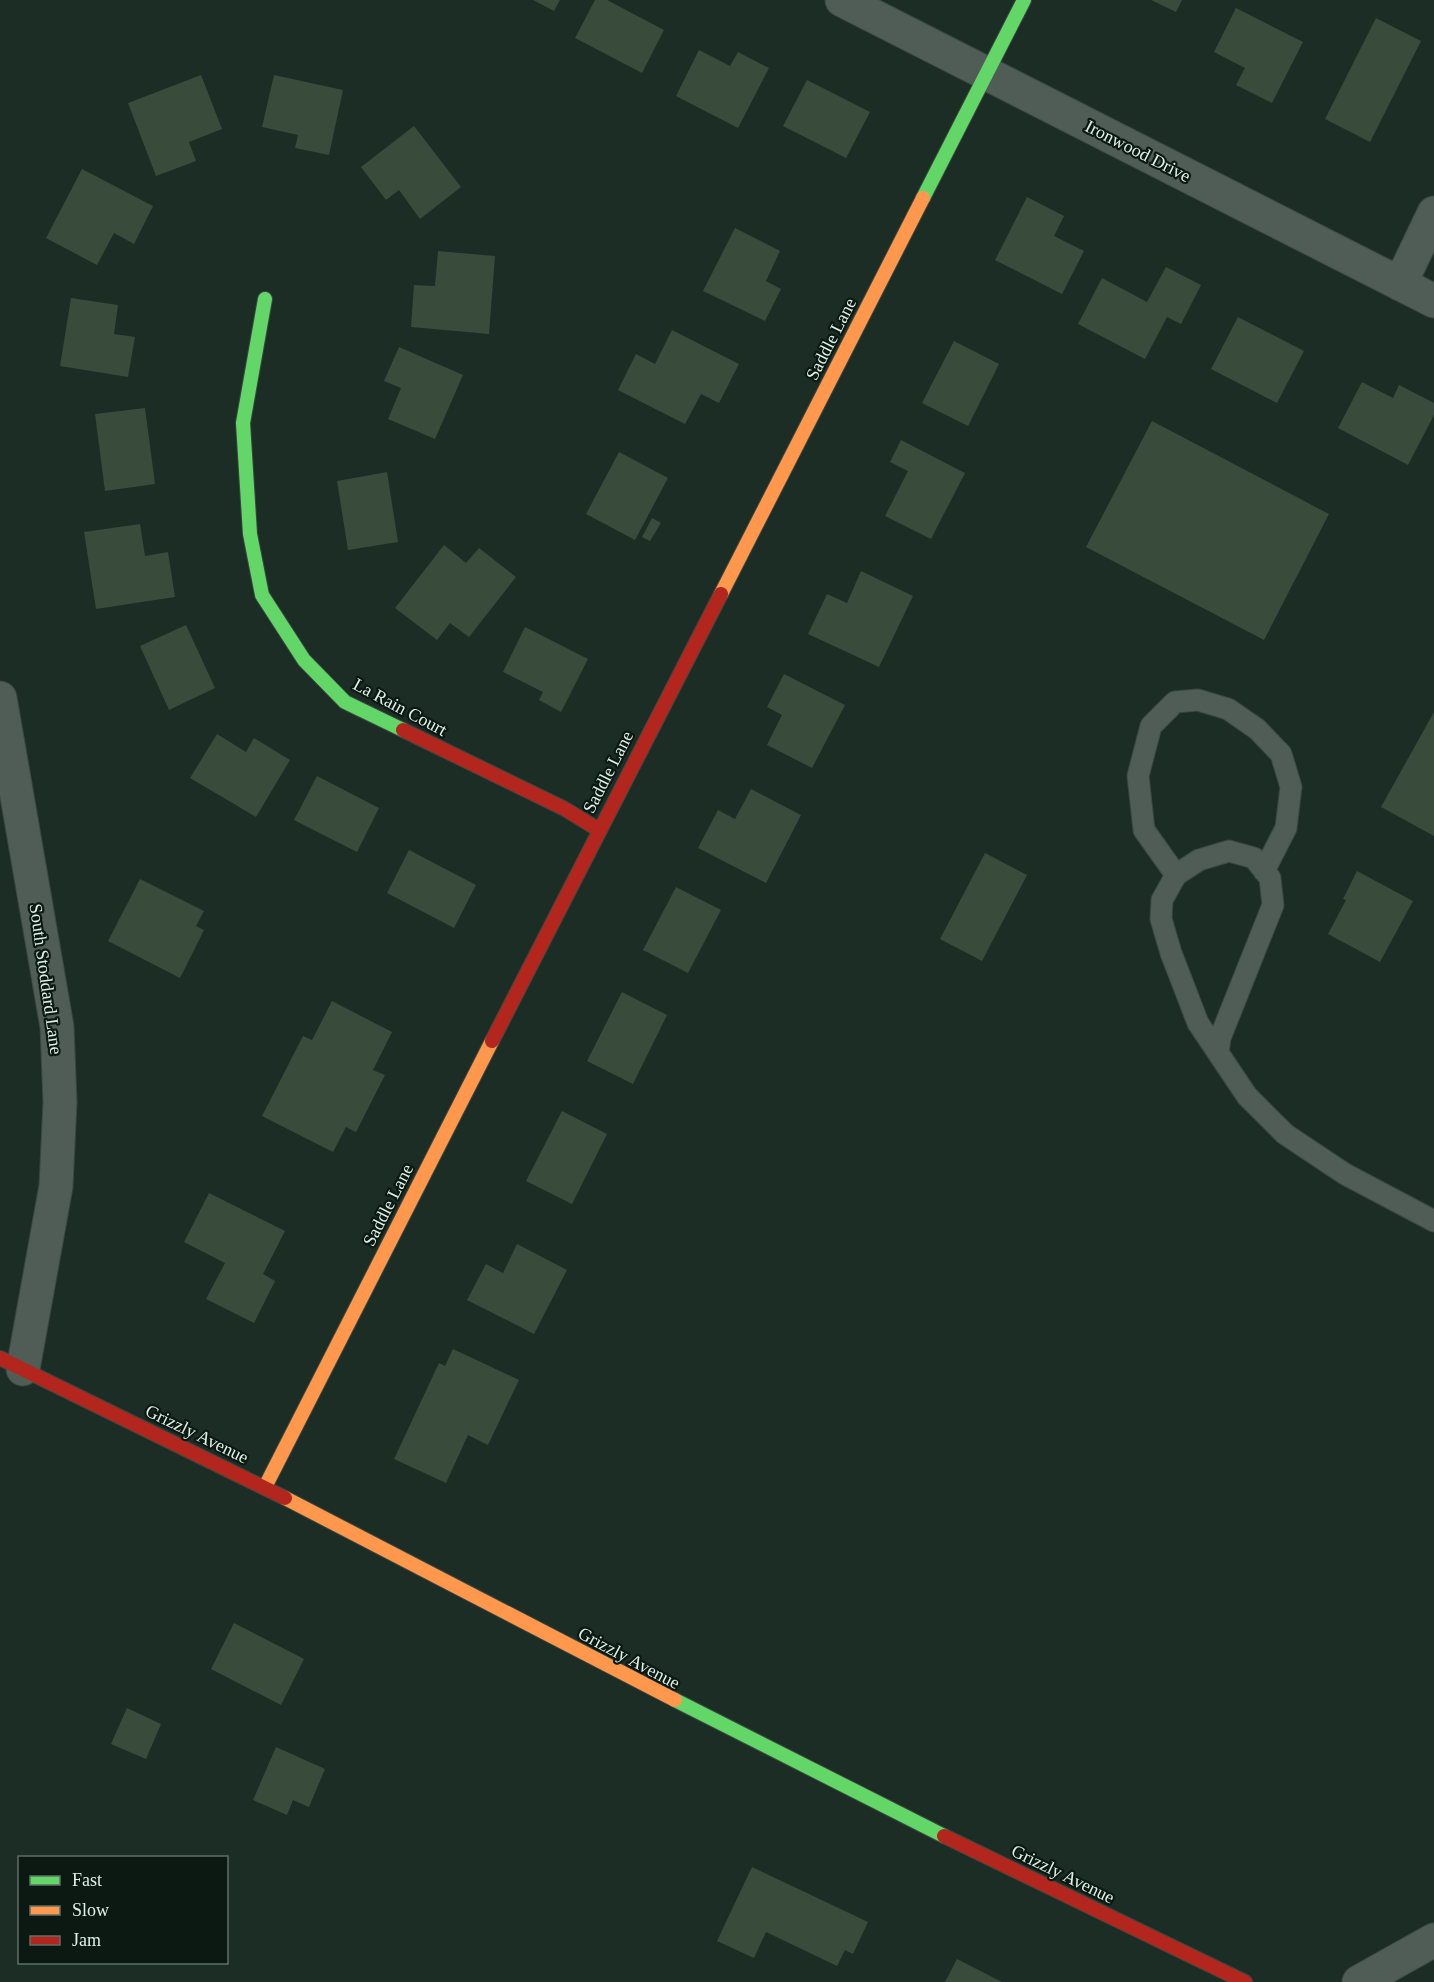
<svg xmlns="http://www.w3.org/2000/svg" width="1434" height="1982" viewBox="0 0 1434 1982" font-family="Georgia,serif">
<rect width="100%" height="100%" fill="#1c2d25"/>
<path fill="#394b3a" d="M533,0H560L554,11Z
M595,0H607L664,30L642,73L575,38Z
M1151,0H1182L1176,12Z
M1236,8L1303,42L1272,103L1236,85L1245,68L1214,52Z
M1376,18L1421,41L1370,142L1325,119Z
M699,50L730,66L738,52L769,68L738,128L676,96Z
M201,75L222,129L189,142L196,161L156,176L128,103Z
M274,75L343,90L329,155L295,148L298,135L262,127Z
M807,80L870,112L846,158L783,126Z
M414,126L461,187L420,219L399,190L386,200L361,167Z
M82,169L153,206L134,244L114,233L97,265L46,238Z
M1027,197L1064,216L1054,236L1084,251L1062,294L995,260Z
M735,228L780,251L766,281L781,289L765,321L703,291Z
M438,251L495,256L489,334L411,327L414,285L435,286Z
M1166,267L1201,285L1181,324L1167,317L1145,359L1078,324L1102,278L1147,302Z
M71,298L118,305L114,334L135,337L128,377L60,366Z
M1238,317L1304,351L1277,403L1211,369Z
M672,330L739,364L719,403L701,394L685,424L618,390L636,354L655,364Z
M954,341L999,364L968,426L922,403Z
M399,347L463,375L435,439L388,419L401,388L384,381Z
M1362,382L1393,398L1399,385L1434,403V415L1408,465L1338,428Z
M145,408L155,484L105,491L95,414Z
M1152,421L1329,514L1264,640L1086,547Z
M901,440L965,473L931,539L885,516L908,471L890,462Z
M619,452L668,478L635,540L586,514Z
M387,472L398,542L348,550L337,481Z
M652,518L661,523L650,541L642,537Z
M140,524L145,556L168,552L175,597L96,609L84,532Z
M444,545L466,563L479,548L516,577L469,637L450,623L437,640L395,608Z
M861,571L913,596L879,667L808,634L827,594L847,603Z
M186,625L215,688L169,710L140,646Z
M525,627L588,659L561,712L539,700L543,692L503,672Z
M784,674L845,705L812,768L767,745L782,715L767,707Z
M1434,712V836L1381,807Z
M217,734L246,752L254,738L290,760L256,817L190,778Z
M317,776L379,808L357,852L294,820Z
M751,789L801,815L766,883L698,848L718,810L735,819Z
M409,850L476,885L454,928L387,893Z
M985,853L1027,875L982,961L940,939Z
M1357,871L1413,901L1380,962L1328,934L1346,900L1343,899Z
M140,879L204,911L196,926L204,930L180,978L108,941Z
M676,887L721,910L688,973L643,950Z
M622,992L667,1015L633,1084L587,1061Z
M332,1001L392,1032L373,1070L385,1075L356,1132L346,1127L333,1152L262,1116L303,1036L312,1040Z
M562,1111L607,1134L572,1204L526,1181Z
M209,1193L285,1231L263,1274L275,1281L254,1323L206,1299L225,1263L184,1242Z
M517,1244L567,1270L534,1334L467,1300L486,1264L503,1273Z
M453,1349L519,1380L488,1445L468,1435L446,1483L394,1459L439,1363L445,1366Z
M234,1623L304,1659L281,1705L211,1669Z
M127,1708L161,1724L146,1759L111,1744Z
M276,1747L325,1769L309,1807L293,1800L287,1815L253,1800Z
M752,1867L868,1922L853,1954L845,1950L837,1966L766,1932L754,1958L717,1941Z
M957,1959L1002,1982H945Z"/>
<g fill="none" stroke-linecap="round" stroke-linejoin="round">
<g stroke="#3b4841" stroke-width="23">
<path id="lane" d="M1176,875L1144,830L1138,776L1151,726L1175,702L1198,700L1228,709L1257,729L1281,754L1291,787L1286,828L1264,871
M1218,1052L1220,1038L1273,905L1270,878L1254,858L1229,851L1199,860L1176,875L1162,900L1161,919L1171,953L1198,1023L1247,1096L1285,1134L1345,1174L1434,1221"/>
</g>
<g stroke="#3b4841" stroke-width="35">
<path id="street" d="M842,0L1434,301
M1400,284L1434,213
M0,698L57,1027L60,1102L56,1186L23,1369
M1359,1982L1434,1940"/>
</g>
<g stroke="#3b4841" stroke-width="16">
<path id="fast" d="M923,198L1024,0
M265,299L243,423L250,534L262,595L304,660L345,702L403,730
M675,1700L944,1836"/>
</g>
<g stroke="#3b4841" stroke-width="16">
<path id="slow" d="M721,594L923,198
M265,1487L492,1041
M285,1498L675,1700"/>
</g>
<g stroke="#3b4841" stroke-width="16">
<path id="jam" d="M403,730L565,809L599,830
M492,1041L721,594
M0,1358L285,1498
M944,1836L1245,1982"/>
</g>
<use href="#lane" stroke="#505c56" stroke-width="21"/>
<use href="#street" stroke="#505c56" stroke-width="33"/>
<use href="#fast" stroke="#63d668" stroke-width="14"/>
<use href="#slow" stroke="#ff974d" stroke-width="14"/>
<use href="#jam" stroke="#b3261e" stroke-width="14"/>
</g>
<g text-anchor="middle" stroke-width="4.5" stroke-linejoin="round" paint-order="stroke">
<g font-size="18" fill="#def0e6" stroke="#0b1912">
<text transform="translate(1138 151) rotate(27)" y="6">Ironwood Drive</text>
<text transform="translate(831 339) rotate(-63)" y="6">Saddle Lane</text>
<text transform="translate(400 707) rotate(28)" y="6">La Rain Court</text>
<text transform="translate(608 772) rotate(-63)" y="6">Saddle Lane</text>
<text transform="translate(46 979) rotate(82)" y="6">South Stoddard Lane</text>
<text transform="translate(388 1205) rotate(-63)" y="6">Saddle Lane</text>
<text transform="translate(197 1434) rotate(26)" y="6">Grizzly Avenue</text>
<text transform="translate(629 1658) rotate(28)" y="6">Grizzly Avenue</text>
<text transform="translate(1063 1874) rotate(26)" y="6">Grizzly Avenue</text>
</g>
</g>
<rect x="18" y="1856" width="210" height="108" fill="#0b1912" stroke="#5f6f67" stroke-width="1.5"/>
<rect x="30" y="1876" width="30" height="9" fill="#63d668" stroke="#5f6f67" stroke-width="1.5"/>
<text x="72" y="1886" font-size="18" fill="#def0e6">Fast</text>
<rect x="30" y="1906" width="30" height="9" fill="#ff974d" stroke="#5f6f67" stroke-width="1.5"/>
<text x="72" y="1916" font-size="18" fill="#def0e6">Slow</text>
<rect x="30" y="1936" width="30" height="9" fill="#b3261e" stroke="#5f6f67" stroke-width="1.5"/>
<text x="72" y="1946" font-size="18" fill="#def0e6">Jam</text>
</svg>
